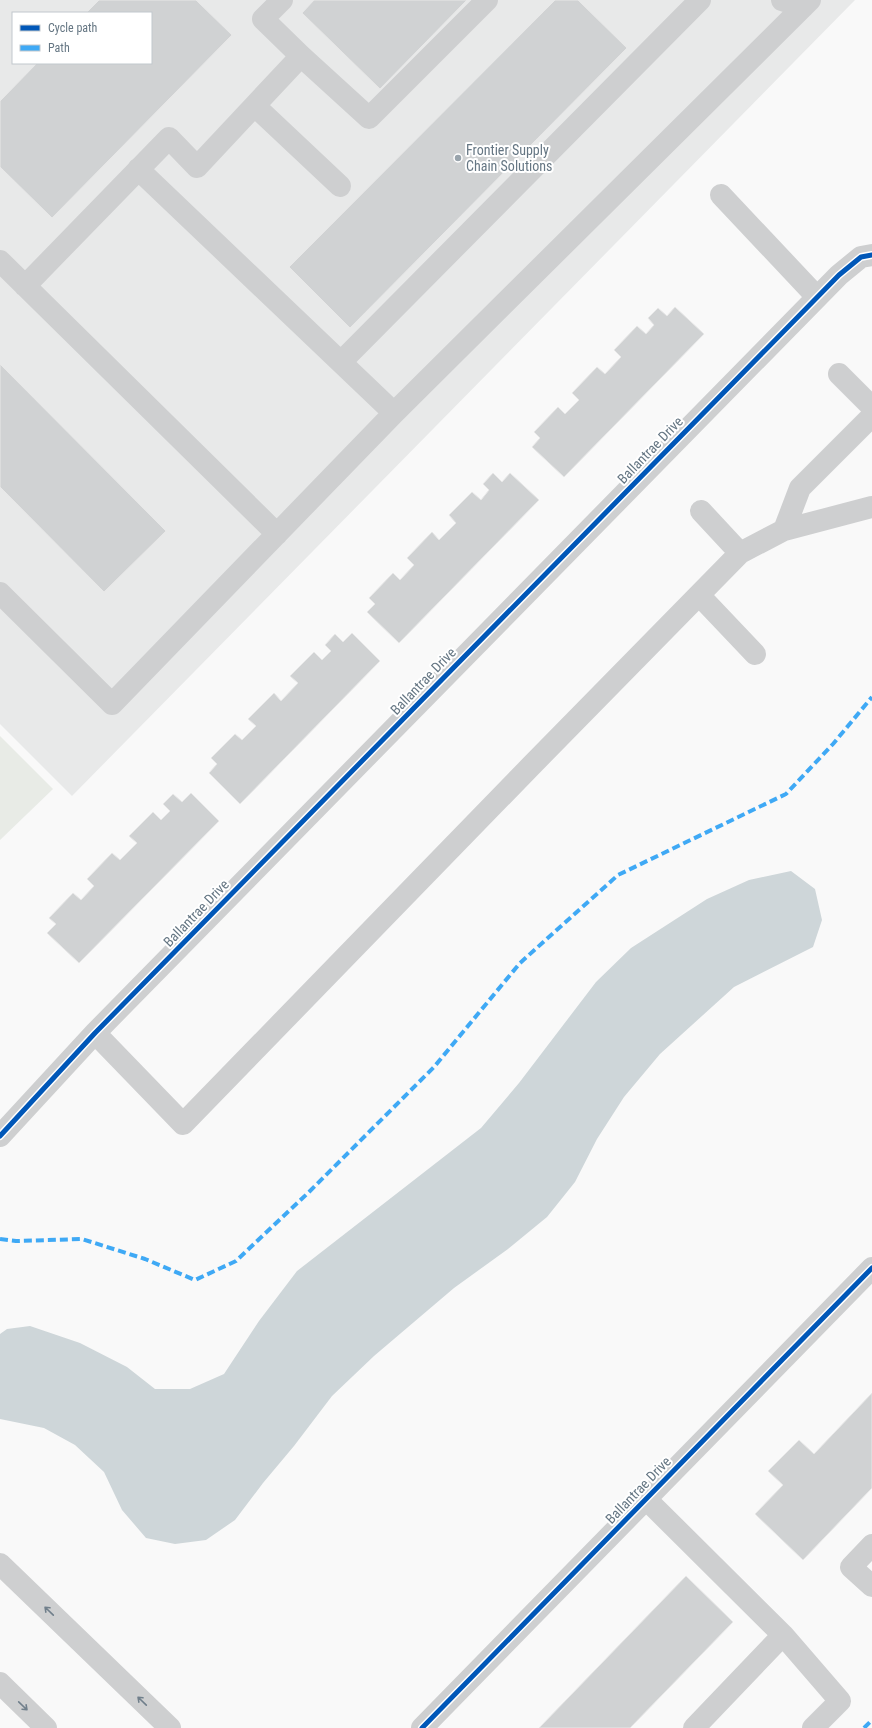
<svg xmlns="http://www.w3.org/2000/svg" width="872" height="1728" viewBox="0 0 872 1728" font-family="'Roboto Condensed',sans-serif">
<rect width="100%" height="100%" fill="#f9f9f9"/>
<path fill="#e8e9e9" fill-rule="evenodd" d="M0,0H855L72,796L0,724ZM13,13H151V63H13Z"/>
<path fill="#e8ebe6" d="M0,736L53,789L0,840Z"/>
<path fill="#ced6d9" d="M791,871L815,889L822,920L813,947L734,987L660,1054L624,1097L597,1139L575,1182L547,1217L508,1249L454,1288L374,1356L332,1396L294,1446L263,1483L235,1520L206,1540L175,1544L146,1538L122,1510L104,1472L75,1445L44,1428L0,1419V1334L7,1329L30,1326L80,1343L127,1367L155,1389H190L224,1374L259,1321L297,1271L481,1128L519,1083L596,982L631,948L707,899L749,880Z"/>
<path fill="#d0d2d3" stroke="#e8e8e8" d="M99,0H196L232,35L52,218L0,167V101L37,63H151V13H86Z
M314,0H467L380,89L302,13Z
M555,0H578L627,48L350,328L289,267Z
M675,307L704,334L564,477L532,447L540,438L534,432L558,407L565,414L579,400L572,393L597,367L605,374L621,357L614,350L637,326L646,334L654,325L648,318L658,308L667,316Z
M0,364L166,531L104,592L0,487Z
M493,473L502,482L510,473L539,500L399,643L367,612L375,604L369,598L393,573L400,580L414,565L407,558L432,532L439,540L456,523L449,515L472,492L481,500L489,490L483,484Z
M352,633L380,661L240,804L209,773L217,764L211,758L235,734L242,740L256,726L248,719L274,693L281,701L298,683L290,676L314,652L322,660L331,651L325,645L335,634L343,642Z
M191,793L219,821L79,963L47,933L56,924L49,918L73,893L81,900L94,886L87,879L112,853L120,860L137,843L129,836L153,812L161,820L170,811L163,804L173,794L182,802Z
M872,1393V1488L803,1560L755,1514L783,1485L768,1471L799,1440L814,1454Z
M686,1576L733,1622L630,1728H539Z"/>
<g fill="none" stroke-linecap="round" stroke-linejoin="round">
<path stroke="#cecfd0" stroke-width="22" d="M782,0L803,7
M301,56L369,118L487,0
M255,106L340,186
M138,169L394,413
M721,195L817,297
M0,261L277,534
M25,286L169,138L197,167L301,56L263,19L282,0
M341,362L700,0
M839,374L872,407
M872,416L800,488L784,530L872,507
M701,511L740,553
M0,593L112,704L394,413L810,0
M699,595L755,654
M95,1033L183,1124L529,768L740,553L784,530
M0,1136L95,1033L839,275L861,257L872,255
M646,1499L783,1635L840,1701L813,1728
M872,1545L851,1567L872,1586
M0,1564L170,1728
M0,1683L46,1728
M422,1728L872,1268
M694,1728L783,1635"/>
<path stroke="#3fa9f5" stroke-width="4" stroke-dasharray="8 4" stroke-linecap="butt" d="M0,1239L16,1241L82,1239L145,1259L195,1280L236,1261L309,1192L434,1067L520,963L618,875L786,794L833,744L872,697
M864,1728L872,1720"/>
<g stroke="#fff" stroke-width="8">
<path id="cycleway" d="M0,1136L95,1033L839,275L861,257L872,255
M422,1728L872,1268"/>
</g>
<use href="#cycleway" stroke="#0057b8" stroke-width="5"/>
</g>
<defs><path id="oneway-shaft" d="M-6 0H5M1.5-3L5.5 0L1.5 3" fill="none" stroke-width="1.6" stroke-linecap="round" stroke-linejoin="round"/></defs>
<g stroke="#707f8b">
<use href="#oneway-shaft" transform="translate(49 1611) rotate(-136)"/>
<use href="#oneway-shaft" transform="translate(142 1701) rotate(-136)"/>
<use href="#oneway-shaft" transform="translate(23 1706) rotate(44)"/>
</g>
<circle fill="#99a4ac" stroke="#fff" stroke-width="1.5" cx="458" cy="158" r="4"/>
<g text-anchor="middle" stroke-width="4" stroke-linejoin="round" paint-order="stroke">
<g font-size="14" fill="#657683" stroke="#fff" text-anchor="start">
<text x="466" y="155">Frontier Supply<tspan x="466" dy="16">Chain Solutions</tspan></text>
</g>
<g font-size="14" fill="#657683" stroke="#fff">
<text transform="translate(650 450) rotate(-46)" y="5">Ballantrae Drive</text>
<text transform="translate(423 681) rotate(-46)" y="5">Ballantrae Drive</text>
<text transform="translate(196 913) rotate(-46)" y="5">Ballantrae Drive</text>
<text transform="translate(638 1490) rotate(-46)" y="5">Ballantrae Drive</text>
</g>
</g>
<rect x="12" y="12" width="140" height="52" fill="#ffffff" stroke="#c1c8cd"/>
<rect x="20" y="25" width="20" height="6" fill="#0057b8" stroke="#c1c8cd"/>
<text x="48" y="32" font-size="12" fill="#657683">Cycle path</text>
<rect x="20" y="45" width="20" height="6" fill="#3fa9f5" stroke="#c1c8cd"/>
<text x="48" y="52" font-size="12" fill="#657683">Path</text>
</svg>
